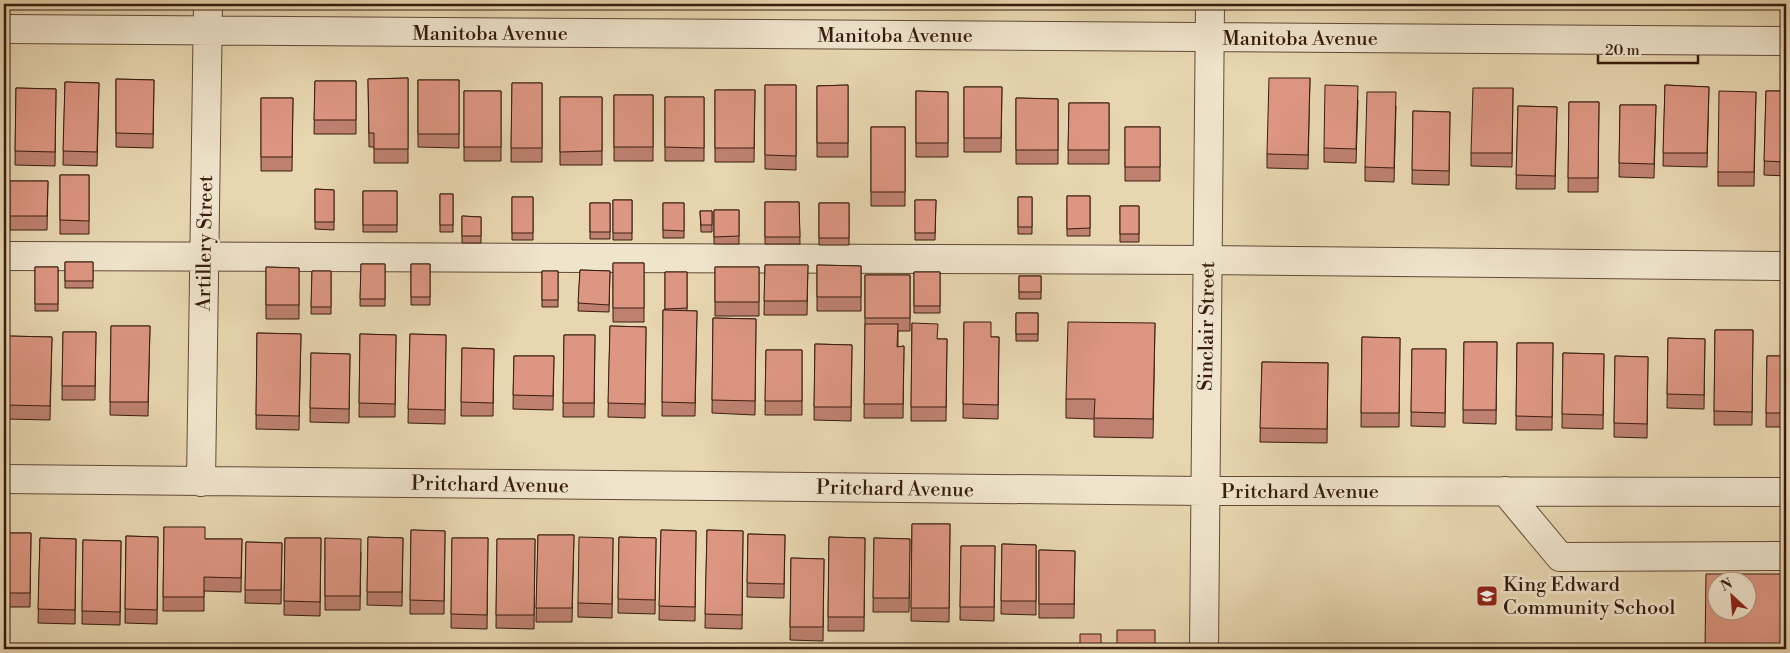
<svg xmlns="http://www.w3.org/2000/svg" width="1790" height="653" viewBox="0 0 1790 653" font-family="'Libre Bodoni',serif">
<rect width="100%" height="100%" fill="#e7d6b0"/>
<filter id="stains"><feTurbulence type="fractalNoise" baseFrequency=".004" numOctaves="4"/><feColorMatrix values="0 0 0 0 .2 0 0 0 0 .09 0 0 0 0 .02 0 0 0 .5 -.17"/></filter>
<radialGradient id="worn" r=".72"><stop offset=".6" stop-color="#630" stop-opacity="0"/><stop offset="1" stop-color="#630" stop-opacity=".3"/></radialGradient>
<g fill="none" stroke-linecap="round" stroke-linejoin="round">
<g stroke="#644a37" stroke-width="30">
<path id="minor" d="M4,29L1786,41
M4,256L1207,260L1786,266
M4,479L1204,491L1786,492
M201,482L208,4
M1505,491L1560,557L1786,556
M1204,649L1210,4"/>
</g>
<use href="#minor" stroke="#efe4cc" stroke-width="28"/>
</g>
<path fill="#be8170" stroke="#381c0f" d="M408,78V163H374V147H369L368,79Z
M1310,78L1308,169L1267,168V154Z
M116,79L154,80L153,148L116,147Z
M418,80H459V148L418,147Z
M315,81H356V134H314Z
M65,82L99,83L97,166L63,165Z
M512,83H542V162H511Z
M765,85H796V170L765,169Z
M848,85V157H817V86Z
M1665,85L1709,87L1707,167L1663,166Z
M4,86H8L7,181H4Z
M964,87H1002L1001,152H964Z
M16,88L56,89L55,166L15,165Z
M1513,88L1512,167L1471,166V153Z
M715,90H755L754,162H715Z
M464,91H501V161H464Z
M916,91L948,92V157H916Z
M1766,91H1786V176L1764,175Z
M1756,92L1754,186H1718V172Z
M614,95H653V161H614Z
M560,97H602V165H560Z
M665,97H704V161H665Z
M261,98H293L292,171H261Z
M1016,98L1058,99V164H1016Z
M1358,100L1356,163L1324,162V148Z
M1569,102H1599L1598,192H1568Z
M1069,103H1109V164H1068Z
M1620,105H1656L1654,178L1619,177Z
M1396,106L1394,182L1365,181V167Z
M1518,106L1557,107L1555,189H1516Z
M1413,111L1450,112L1449,185L1412,184Z
M871,127H905V206H871Z
M1125,127H1160V181H1125Z
M60,175H89V234H60Z
M10,181H48L47,230H10Z
M315,189L334,190V230L315,229Z
M363,191H397V232H363Z
M440,194H453V232H440Z
M1067,196H1090V236H1067Z
M512,197H533V240H512Z
M1018,197H1032V234H1018Z
M613,200H632V240H613Z
M915,200H936L935,240H915Z
M765,202H799L800,244H765Z
M590,203H610V239H590Z
M663,203H684V238H663Z
M819,203H849V245H819Z
M1120,206H1139V242H1120Z
M714,210H739V244H714Z
M700,211H712V232H701Z
M462,216L481,217V243H462Z
M65,262H93V288H65Z
M613,263H644V322H613Z
M361,264H385V306H360Z
M411,264H430V305H411Z
M765,265H808L807,315H764Z
M817,265L861,266V311H817Z
M35,267H58V311H35Z
M266,267L299,268V319H266Z
M715,267H759V316H715Z
M580,270L610,271L609,312L578,311Z
M312,271H331V314H311Z
M542,271H558V307H542Z
M665,272H687V311H697L695,416H662L663,310H665Z
M914,272H940V313H914Z
M865,275H910V331H898V347L904,346L903,418H864L865,332Z
M1019,276H1041V299H1019Z
M1016,313H1038V341H1016Z
M713,318L756,319L755,415L712,413Z
M964,322L991,337H999L998,419L963,418Z
M912,323L938,339H947L946,421H911Z
M1155,323L1153,438L1094,437V419L1066,418V399Z
M111,326H150L148,416L110,415Z
M610,326L646,327L645,418L608,417Z
M1715,330H1753L1752,425H1714Z
M63,332H96L95,400H62Z
M257,333L301,334L299,430L256,429Z
M360,334L396,335L395,417H359Z
M410,334L446,335L445,424L408,423Z
M564,335H595L594,417H563Z
M7,336L52,337L50,420L6,419Z
M1362,337L1400,338L1399,427H1361Z
M1668,338L1705,339L1704,409L1667,408Z
M1464,342H1497L1496,424L1463,423Z
M1517,343H1553L1552,430H1516Z
M815,344L852,345L851,421L814,420Z
M462,348L494,349L493,416H461Z
M1412,349H1446L1445,427L1411,426Z
M766,350H802V415H765Z
M311,353L350,354L349,423L310,422Z
M1563,353L1604,354L1603,429L1562,428Z
M514,356H554L553,410L513,409Z
M1615,356L1648,357L1647,438L1614,437Z
M1767,356H1786V427H1766Z
M1262,362L1328,363L1327,443L1260,442Z
M912,524H950L949,622L911,621Z
M164,527L205,539H242L241,592L204,591V611H163Z
M411,530L445,531L444,614H410Z
M661,530L696,531L695,621L659,620Z
M707,530L743,531L742,629L705,628Z
M4,533H31L30,607H4Z
M748,534L785,535L784,598L747,597Z
M538,535H574L572,622H536Z
M126,536L158,537L157,624L125,623Z
M368,537L403,538L402,606L367,605Z
M619,537L656,538L655,614L618,613Z
M829,537L865,538L864,631H828Z
M40,538L76,539L75,624L38,623Z
M285,538H321L320,616L284,615Z
M325,538L361,552L360,610H325Z
M452,538H488L487,629L451,628Z
M613,538L612,618L578,617V603Z
M874,538L910,539L909,612H873Z
M497,539H535L534,629L496,628Z
M83,540L121,541L120,625L82,624Z
M246,542L282,543L281,604L245,603Z
M1002,544L1036,545V615L1001,614Z
M961,546H995L994,621L960,620Z
M1039,550L1075,551L1074,618H1039Z
M791,558L824,559L823,641L790,640Z"/>
<path fill="#dd9682" stroke="#381c0f" fill-rule="evenodd" d="M408,78V149H374V133H369L368,79Z
M1269,78H1310L1308,155L1267,154Z
M116,79L154,80L153,134L116,133Z
M418,80H459V134H418Z
M315,81H356V120H314Z
M65,82L99,83L97,152L63,151Z
M512,83H542V148H511Z
M765,85H796V156L765,155Z
M848,85V143H817V86Z
M1325,85L1358,86L1356,149L1324,148Z
M1665,85L1709,87L1707,153H1663Z
M4,86H8L7,168H4Z
M964,87H1002L1001,138H964Z
M16,88L56,89L55,152L15,151Z
M1473,88H1513L1512,153H1471Z
M715,90H755L754,148H715Z
M464,91H501V147H464Z
M916,91L948,92V143H916Z
M1719,91L1756,92L1754,172H1718Z
M1766,91H1786V162L1764,161Z
M1367,92H1396L1394,168L1365,167Z
M614,95H653V147H614Z
M560,97H602V151L560,152Z
M665,97H704V148L665,147Z
M261,98H293L292,157H261Z
M1016,98L1058,99V150H1016Z
M1569,102H1599L1598,178H1568Z
M1069,103H1109V150H1068Z
M1620,105H1656L1654,164L1619,163Z
M1518,106L1557,107L1555,176L1516,175Z
M1413,111L1450,112L1449,171L1412,170Z
M871,127H905V192H871Z
M1125,127H1160V167H1125Z
M60,175H89V221L60,220Z
M10,181H48L47,216H10Z
M315,189L334,190V222H315Z
M363,191H397V225H363Z
M440,194H453V225H440Z
M1067,196H1090V228L1067,229Z
M512,197H533V233H512Z
M1018,197H1032V227H1018Z
M613,200H632V233H613Z
M915,200H936L935,233H915Z
M765,202H799L800,237H765Z
M590,203H610V232H590Z
M663,203H684V231L663,230Z
M819,203H849V238H819Z
M1120,206H1139V234H1120Z
M714,210H739V236L714,237Z
M700,211H712V225H701Z
M462,216L481,217V236H462Z
M65,262H93V281H65Z
M613,263H644V308H613Z
M361,264H385V299H360Z
M411,264H430V297H411Z
M765,265H808L807,301H764Z
M817,265L861,266V297H817Z
M35,267H58V304H35Z
M266,267L299,268V305H266Z
M715,267H759V302H715Z
M580,270L610,271L609,305L578,303Z
M312,271H331V307H311Z
M542,271H558V300H542Z
M665,272H687V308L665,309Z
M914,272H940V306H914Z
M865,275H910V318H865Z
M1019,276H1041V292H1019Z
M663,310L697,311L695,403L662,402Z
M1016,313H1038V334H1016Z
M713,318L756,319L755,401L712,400Z
M964,322H991V337H999L998,405L963,404Z
M1068,322L1155,323L1153,419L1094,418L1095,399H1066Z
M912,323L938,324L937,339H947L946,407H911Z
M865,324H898L897,347L904,346L903,404H864Z
M111,326H150L148,402H110Z
M610,326L646,327L645,404L608,403Z
M1715,330H1753L1752,412L1714,411Z
M63,332H96L95,386H62Z
M257,333L301,334L299,416L256,415Z
M360,334L396,335L395,404L359,403Z
M410,334L446,335L445,410L408,409Z
M564,335H595L594,403H563Z
M7,336L52,337L50,406L6,405Z
M1362,337L1400,338L1399,413H1361Z
M1668,338L1705,339L1704,395L1667,394Z
M1464,342H1497L1496,410H1463Z
M1517,343H1553L1552,417L1516,416Z
M815,344L852,345L851,407H814Z
M462,348L494,349L493,403L461,402Z
M1412,349H1446L1445,413L1411,412Z
M766,350H802V401H765Z
M311,353L350,354L349,409L310,408Z
M1563,353L1604,354L1603,415L1562,414Z
M514,356H554L553,396L513,395Z
M1615,356L1648,357L1647,424L1614,423Z
M1767,356H1786V413H1766Z
M1262,362L1328,363L1327,429L1260,428Z
M912,524H950L949,608H911Z
M164,527H205V539H242L241,578L204,577V597H163Z
M411,530L445,531L444,601L410,600Z
M661,530L696,531L695,607L659,606Z
M707,530L743,531L742,615L705,614Z
M4,533H31L30,593H4Z
M748,534L785,535L784,584L747,583Z
M538,535H574L572,608H536Z
M126,536L158,537L157,610L125,609Z
M368,537L403,538L402,592H367Z
M579,537L613,538L612,604L578,603Z
M619,537L656,538L655,600L618,599Z
M829,537L865,538L864,617H828Z
M40,538L76,539L75,610L38,609Z
M285,538H321L320,602L284,601Z
M325,538L361,539L360,596H325Z
M452,538H488L487,615L451,614Z
M874,538L910,539L909,598H873Z
M497,539H535L534,615H496Z
M83,540L121,541L120,612L82,611Z
M246,542L282,543L281,590H245Z
M1002,544L1036,545V601H1001Z
M961,546H995L994,607H960Z
M1039,550L1075,551L1074,604H1039Z
M791,558L824,559L823,627H790Z
M1706,574H1786V649H1705ZM1718,580H1748V610H1718Z
M1117,630H1155V649H1117Z
M1080,634H1101V649H1080Z"/>
<defs>
<g id="school-square" transform="scale(1.125)"><rect x="-9" y="-9" width="18" height="18" rx="4" fill="#8f2418" stroke="#efe4cc"/><path d="M0-5L7-2L0 1L-7-2ZM-4 1L0 2.5L4 1V4Q0 6-4 4Z" fill="#fff"/></g>
</defs>
<g fill-rule="evenodd">
<use href="#school-square" x="1487" y="596"/>
</g>
<g text-anchor="middle" stroke-width="5" stroke-linejoin="round" paint-order="stroke">
<g font-size="20" fill="#381c0f" stroke="#efe4cc">
<text x="490" y="40">Manitoba Avenue</text>
<text x="895" y="42">Manitoba Avenue</text>
<text x="1300" y="45">Manitoba Avenue</text>
<text transform="translate(204 243) rotate(-89)" y="7">Artillery Street</text>
<text transform="translate(1206 326) rotate(-89)" y="7">Sinclair Street</text>
<text transform="translate(490 484) rotate(1)" y="7">Pritchard Avenue</text>
<text transform="translate(895 488) rotate(1)" y="7">Pritchard Avenue</text>
<text x="1300" y="498">Pritchard Avenue</text>
</g>
<g font-size="20" fill="#381c0f" stroke="#efe4cc" text-anchor="start">
<text x="1503" y="591">King Edward<tspan x="1503" dy="23">Community School</tspan></text>
</g>
</g>
<rect width="1790" height="653" fill="none" stroke="#e7d6b0" stroke-width="20"/>
<rect x="5" y="5" width="1780" height="643" fill="none" stroke="#381c0f" stroke-width="2.5"/>
<rect x="10" y="10" width="1770" height="633" fill="none" stroke="#381c0f"/>
<g transform="translate(1732 596) rotate(334)"><circle r="24" fill="#efe4cc" stroke="#a69480"/>
<path d="M0-4L9 19L0 12L-9 19Z" fill="#8f2418"/>
<text y="-8" font-size="14" font-weight="bold" text-anchor="middle" fill="#381c0f">N</text>
</g>
<path d="M1598 55v8h100v-8" fill="none" stroke="#381c0f" stroke-width="2.5"/>
<text x="1605" y="55" font-size="15" fill="#381c0f" stroke="#efe4cc" stroke-width="4" paint-order="stroke">20 m</text>
<rect width="100%" height="100%" filter="url(#stains)"/>
<rect width="100%" height="100%" fill="url(#worn)"/>
</svg>
